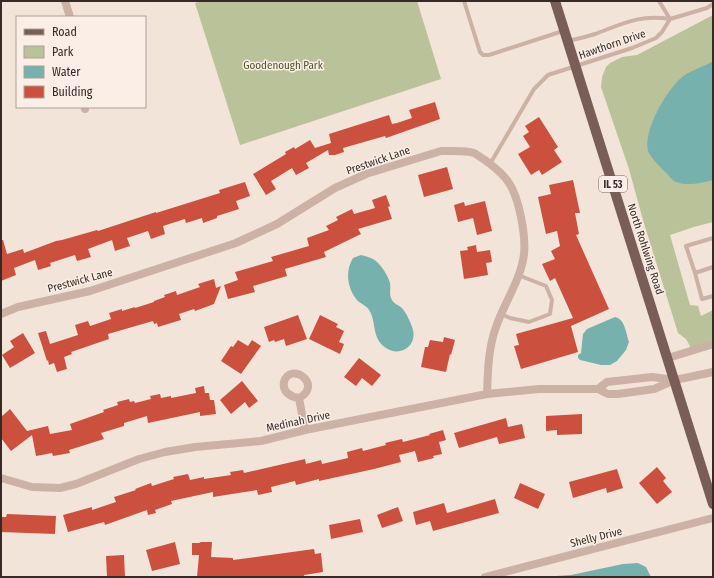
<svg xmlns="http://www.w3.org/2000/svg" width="714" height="578" viewBox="0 0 714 578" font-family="'Fira Sans Condensed',sans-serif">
<rect width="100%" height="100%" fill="#f3e4d9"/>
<path fill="#b9c299" d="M203,1H417L441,79L240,145L195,3Z
M713,15V222L694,227L670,235L690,305L698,306L701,316L713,310V340L691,348L686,339L678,333L643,220L629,169L601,87L602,77L606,67L610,63L622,57L637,55Z"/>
<path fill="#77b1ad" d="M713,61V180C701,183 686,187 674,181C670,178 667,173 663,170C660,167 649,155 648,151C643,131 666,91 681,78C690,70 702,68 713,61Z
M361,255C365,256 369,257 373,259C380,263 388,275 390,283C391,288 389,293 391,298C393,304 399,305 402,308C407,314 411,323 413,330C417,347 399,357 386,348C371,338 377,322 369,310C367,306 361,304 357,300C347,288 345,271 353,258Z
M615,317C625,319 626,333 629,342L626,350L617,361L610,365H601L580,360L578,358V355L581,353L583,334L587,329Z
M638,563L646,567L651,577H541L571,575L623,564Z"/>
<path fill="#cc503e" d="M435,102L440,119L386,138L385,136L343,148L344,152L335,155H329L328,150L306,163L309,168L296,175L292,168L271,181L276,189L266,195L253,174L286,154L285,152L294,147L295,149L310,140L315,148L331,143L329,134L389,115L392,124L397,123L412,118L409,110Z
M539,117L558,147L554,150L562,162L542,175L539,170L531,175L518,154L530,147L523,136L529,132L525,126Z
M447,167L453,189L424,197L418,175Z
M573,180L580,213H575L579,234L576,235L609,309L571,326L578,352L521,369L514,346L519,345L516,334L573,318L555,278L550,281L542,264L555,259L551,251L560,246L557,231L546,234L538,197L551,194L549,185Z
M245,182L250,196L236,201L239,209L217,216V218L203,223L202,218L186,223L185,219L163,226L165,234L151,239L148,231L127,238L130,246L115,251L112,240L88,249L91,257L77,261L75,255L50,263L51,266L38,270L35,260L14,268L16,275L1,281V240H3L7,254L23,249L24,253L56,241L62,240L97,230L98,231L156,212V213L220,193L219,190Z
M386,195L390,206L388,207L392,219L358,229L361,234L324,252L326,257L285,269L287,276L253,286L255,292L228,299L224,285L238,280L235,272L273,261L271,257L309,246L307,238L329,230L326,226L338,220L336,217L352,209L354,214L375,208L372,200Z
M485,201L492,231L477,235L473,218L458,222L454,205L464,202L465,206Z
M476,245L477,252L490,250L492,262L486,263L488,275L464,279L460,251L468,250L467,247Z
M214,279L216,288L221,286L214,304L195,311L194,309L179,314L181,320L158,327L157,323L154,324L153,321L108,334L109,339L71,352L72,354L64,357L67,369L57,372L54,363L49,365L48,360L47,361L38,333L46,331L50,344L78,335L75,325L88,321L90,326L111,319L109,313L122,309V311L135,307V308L154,302V301L165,297L164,295L176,291L177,295L200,287L198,284Z
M298,315L307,339L286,346L284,339L275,342L274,340L269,342L264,327Z
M320,315L338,324L336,327L344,331L339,342L344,344L340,354L309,339Z
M23,333L35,353L10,368L2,355L14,347L10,341Z
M444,337L455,340L451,355L450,354L446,372L421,367L425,347H428L430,340L443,342Z
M238,340L248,346L252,340L261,346L241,374L221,361L231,346L233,347Z
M359,358L381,375L372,386L362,378L356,386L344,377Z
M242,381L258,401L249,408L245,402L231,414L220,400Z
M204,386L205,393H209L210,400H214L216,414L200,416V412L148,423L147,416L124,423V426L101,433L104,439L69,450L70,453L53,456L52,453L36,456L32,435L11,451L1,438V417L10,409L27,431L48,426L50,434L72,430L70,424L104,412L103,410L118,405L117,402L129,399L130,402L134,401L135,403L151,399L150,396L160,394L161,398L171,396V398L196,393L195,388Z
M582,414V434L557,435V430L546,431V416Z
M506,418L508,427L522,424L525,438L499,444L497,437L459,448L454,433Z
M443,430L446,440L439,442L442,454L433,456L434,458L418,462L415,451L399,455L401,462L374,469L319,481V479L296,485L295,481L271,487L272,492L258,495L257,490L213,497V492L171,501L172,504L155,510L156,513L148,515L147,510L105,525L104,522L68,532L63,515L92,507V510L116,502L114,497L136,490L135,489L151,483L152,486L174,479L173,477L188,474L190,480L204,477V479L231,475L230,472L243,470L244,473L305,459L306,464L321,460L322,464L348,458L347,452L362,448L363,451L386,445L385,443L402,439L403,442L430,435L429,434Z
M657,467L666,478L663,481L672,492L657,504L639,483Z
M617,469L623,488L607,493L606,488L573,498L569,482Z
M520,483L545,494L538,509L514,498Z
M495,499L499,513L433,531L430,521L416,525L413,512L444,503L447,513Z
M398,507L403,521L382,528L377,515Z
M7,514L56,516L55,534L1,532V517H6Z
M360,519L363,532L331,539L329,525Z
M175,542L180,564L152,571L146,550Z
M201,542H212L211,557L233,558V560L314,549L315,554L321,553L323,572L304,575V577H197L199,555H192V543H199Z
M124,555L125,577H107L106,556Z"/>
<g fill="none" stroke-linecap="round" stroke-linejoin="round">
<path stroke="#cbb2a5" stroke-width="4" d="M464,1L480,52L483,55H489L563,31
M659,1L670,19
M568,41C577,39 586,37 595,34C622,24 640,14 670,19
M490,164L534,89L548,75L632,48L656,38L662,32L670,19L707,8L713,4
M713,267L695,273L702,299L713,296
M695,273L686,246L713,238
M501,314L510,318L529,322L550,314L552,300L546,286L518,275"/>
<path stroke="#cbb2a5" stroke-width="8" d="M65,1L70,17
M85,109V107
M1,314L18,307L90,291L236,243L277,224L335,188L366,174L441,151C450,151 466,150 474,153C478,155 481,158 485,160C494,167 503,173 509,183C519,198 526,235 524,254C521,280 504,303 496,327C488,349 488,371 487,394
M668,358L713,344
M598,389L607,382L652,377L675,380
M299,398C291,397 282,392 284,382C290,361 324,384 299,398L305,430
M1,478L32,487L60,488L76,484L139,459L165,452L195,447L261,441L305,430L487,394L539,389H598L608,394H618L654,389L675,380L713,372
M485,577L713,518"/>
<path stroke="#795e57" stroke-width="10" d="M555,1L713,504"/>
</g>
<g text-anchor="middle" stroke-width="3" stroke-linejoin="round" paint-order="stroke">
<rect fill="#faeee6" stroke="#716560" stroke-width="1" x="599" y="176" width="28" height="16" rx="3"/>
<g font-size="10" font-weight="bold" fill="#362a27">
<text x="613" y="188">IL 53</text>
</g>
<g font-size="11" fill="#362a27" stroke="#faeee6">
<text transform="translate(612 44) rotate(-19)" y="4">Hawthorn Drive</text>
<text transform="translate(378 160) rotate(-19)" y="4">Prestwick Lane</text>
<text transform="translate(646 249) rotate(72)" y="4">North Rohlwing Road</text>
<text transform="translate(80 280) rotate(-15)" y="4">Prestwick Lane</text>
<text transform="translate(298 421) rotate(-12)" y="4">Medinah Drive</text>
<text transform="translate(596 537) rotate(-14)" y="4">Shelly Drive</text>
</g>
<g font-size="11" fill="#4b5629" stroke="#faeee6">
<text x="283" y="69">Goodenough Park</text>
</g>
</g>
<rect width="714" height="578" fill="none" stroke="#362a27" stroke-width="4"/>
<rect x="16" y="16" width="130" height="92" fill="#faeee6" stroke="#aca09a"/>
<rect x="24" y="29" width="20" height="6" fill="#795e57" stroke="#aca09a"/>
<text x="52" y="36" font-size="12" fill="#362a27">Road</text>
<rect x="24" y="46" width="20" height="12" fill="#b9c299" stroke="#aca09a"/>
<text x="52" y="56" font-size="12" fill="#362a27">Park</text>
<rect x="24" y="66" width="20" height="12" fill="#77b1ad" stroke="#aca09a"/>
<text x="52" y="76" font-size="12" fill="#362a27">Water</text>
<rect x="24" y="86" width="20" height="12" fill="#cc503e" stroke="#aca09a"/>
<text x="52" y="96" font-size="12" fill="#362a27">Building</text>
</svg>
